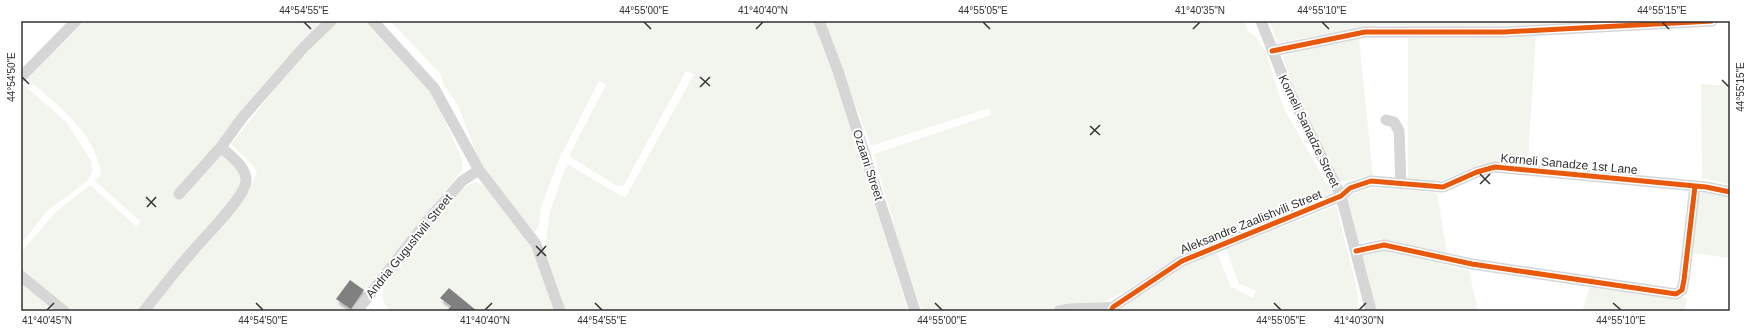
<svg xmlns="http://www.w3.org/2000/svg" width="1751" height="332" viewBox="0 0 1751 332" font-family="Arial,sans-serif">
<defs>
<filter id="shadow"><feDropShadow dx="2.5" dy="4.5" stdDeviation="1" flood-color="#0004"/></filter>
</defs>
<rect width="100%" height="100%" fill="#fff"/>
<path fill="#f2f5ed" d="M84,21H326L292,54L223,153L244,177L240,190L140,311H72L21,269V252L57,211L90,185L136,226L141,222L95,181L101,175C97,133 55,103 25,77Z
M338,21H369L431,90L463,161L462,170L351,311H148L188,258L248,193L257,172L253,165L231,144L298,60Z
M390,21H813L839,90L908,311H564L544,255L550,211L567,164L625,198L694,74L686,71L625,183L622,186H617L569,156L606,85L599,81L560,157L541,207L539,225L535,233L489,177L481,165L458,105L443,84L441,74Z
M824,21H1244L1247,30L1255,36L1265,50L1284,109L1331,191L1326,196L1180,257L1104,303H1079L1046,311H922L902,254L874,154L991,115L989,108L871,146Z
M1269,21H1584V24L1453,27L1379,25L1280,42L1276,38Z
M1536,33L1528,159L1480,165L1436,182L1408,179V38L1494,37Z
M1359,39L1373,175L1340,182L1294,91L1283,56L1319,46Z
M21,82L67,123L91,161L92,172L87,181L47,211L21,244Z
M1701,84L1730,86V185L1702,178Z
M475,181L484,186L529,243L540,269L556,311H390C379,299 382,287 390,274L462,189Z
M1379,188L1437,193L1447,253L1381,239L1359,242L1347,196L1364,190Z
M1707,190L1730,197V258L1692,253L1696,195Z
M1336,206L1356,284L1359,311H1116L1180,266L1217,253L1231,287L1253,298L1256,291L1239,284L1226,249Z
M1383,249L1469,271L1478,311H1376L1360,255Z
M21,278L59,311H21Z
M1591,284L1687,298L1685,311H1582Z"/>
<path fill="#808080" filter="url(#shadow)" d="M350,280L364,290L351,309L336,299Z
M449,288L477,311H447L451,306L440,298Z"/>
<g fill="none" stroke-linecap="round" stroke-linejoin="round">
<path stroke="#d6d6d6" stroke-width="11" d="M373,21L434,88L479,170L536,244L560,311
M819,21L838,71L915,311
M1261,21L1287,87L1341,196L1371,311
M1272,51L1365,32H1504L1712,21
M21,77L76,21
M1386,120L1394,122L1399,131L1401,184
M179,194L221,147L242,118L304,47L331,21
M1356,251L1384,245L1472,264L1676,294L1682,290L1684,280L1695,186
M21,276L64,311
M144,311C160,291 175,271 192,252C203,238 247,196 246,180C246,166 230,156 221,147
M357,311L428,220L462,181L479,170
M1059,311C1077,306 1095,310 1113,307
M1111,311L1113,307L1182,261L1341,196L1350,188L1371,181L1443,187L1477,172L1495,167L1706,187L1730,192"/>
<g stroke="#fff" stroke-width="8">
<path id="cycleway" d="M1272,51L1365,32H1504L1712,21
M1356,251L1384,245L1472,264L1676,294L1682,290L1684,280L1695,186
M1111,311L1113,307L1182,261L1341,196L1350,188L1371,181L1443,187L1477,172L1495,167L1706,187L1730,192"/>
</g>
<use href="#cycleway" stroke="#e8590c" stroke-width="5"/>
</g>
<path fill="none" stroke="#323232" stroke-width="1.5" d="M304,22L311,29M644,22L651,29M983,22L990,29M1322,22L1329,29M1662,22L1669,29M756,29L763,22M1193,29L1200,22M22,77L29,84M700,77L710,86M1722,80L1729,87M700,87L710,77M1090,126L1100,135M1090,135L1100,125M1480,174L1490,184M1480,184L1490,174M146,197L156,207M147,207L156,197M536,246L546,256M537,256L546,246M256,303L263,310M595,303L602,310M935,303L942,310M1274,303L1281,310M1613,303L1621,310M47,310L54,303M485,310L492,303M1359,310L1366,303"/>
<g text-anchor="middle" stroke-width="4" stroke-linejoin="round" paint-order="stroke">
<g font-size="12" fill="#323232" stroke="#fff">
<text transform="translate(1309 131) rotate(64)" y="4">Korneli Sanadze Street</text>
<text transform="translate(1569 164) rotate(5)" y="4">Korneli Sanadze 1st Lane</text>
<text transform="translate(868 165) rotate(72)" y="4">Ozaani Street</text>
<text transform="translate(1251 222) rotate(-22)" y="4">Aleksandre Zaalishvili Street</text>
<text transform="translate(409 246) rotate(-51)" y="4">Andria Gugushvili Street</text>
</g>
</g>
<rect width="1751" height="332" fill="none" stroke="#ffffff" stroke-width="44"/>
<rect x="22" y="22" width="1707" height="288" fill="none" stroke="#323232" stroke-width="1.5"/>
<g font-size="10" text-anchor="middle" fill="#323232">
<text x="304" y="14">44°54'55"E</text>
<text x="644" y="14">44°55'00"E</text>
<text x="763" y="14">41°40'40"N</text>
<text x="983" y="14">44°55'05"E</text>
<text x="1200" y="14">41°40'35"N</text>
<text x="1322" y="14">44°55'10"E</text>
<text x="1662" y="14">44°55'15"E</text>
<text transform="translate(11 77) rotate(-90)" y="4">44°54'50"E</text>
<text transform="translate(1740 87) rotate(-90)" y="4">44°55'15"E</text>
<text x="47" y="324">41°40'45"N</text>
<text x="263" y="324">44°54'50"E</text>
<text x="485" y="324">41°40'40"N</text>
<text x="602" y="324">44°54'55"E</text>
<text x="942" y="324">44°55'00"E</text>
<text x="1281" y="324">44°55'05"E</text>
<text x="1359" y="324">41°40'30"N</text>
<text x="1621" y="324">44°55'10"E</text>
</g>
</svg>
